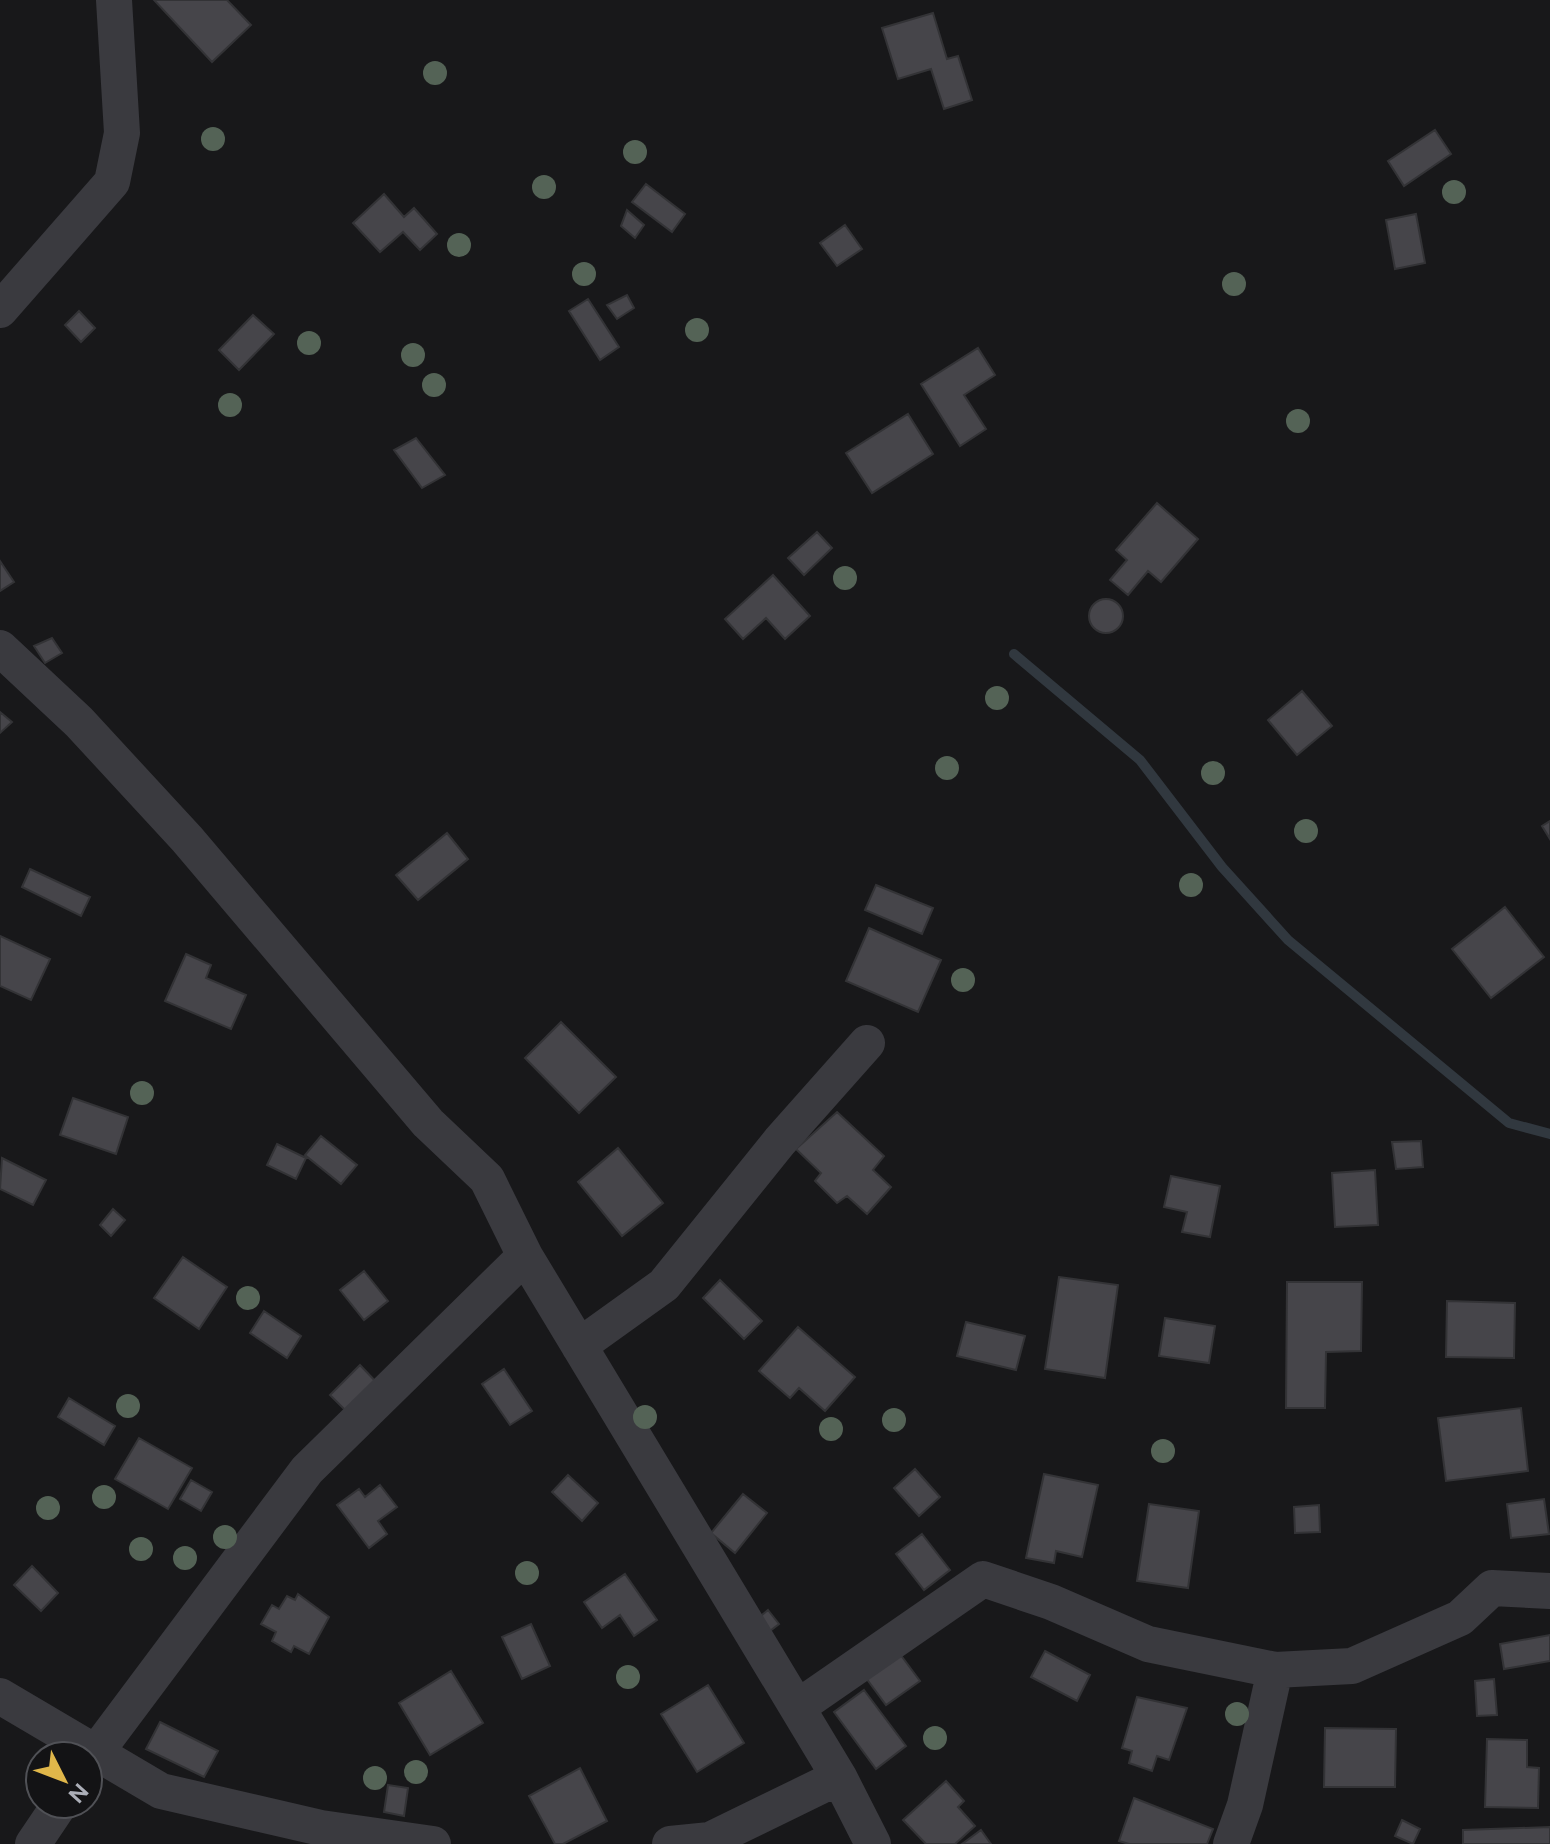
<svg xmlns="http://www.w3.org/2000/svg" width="1550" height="1844" viewBox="0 0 1550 1844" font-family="Figtree,sans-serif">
<rect width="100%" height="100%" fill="#18181a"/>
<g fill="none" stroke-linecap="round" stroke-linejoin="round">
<path stroke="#31383f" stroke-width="10" d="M1014,654L1140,760L1222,867L1288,940L1509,1123L1550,1134"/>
</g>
<path fill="#46454a" stroke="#333336" stroke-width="2" d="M154,0H227L251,25L212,62Z
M933,13L947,59L958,56L972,100L944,109L931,69L898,79L882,28Z
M1435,130L1451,154L1404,186L1388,161Z
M646,184L685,214L672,232L632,202Z
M384,194L404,217L414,208L437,234L420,250L403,232L380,252L353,223Z
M627,210L644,225L635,238L621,226Z
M1416,214L1425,263L1395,269L1386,220Z
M845,225L862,249L837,266L820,243Z
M627,295L634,308L617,319L607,305Z
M588,299L619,347L600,360L569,311Z
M79,311L95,328L81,342L65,325Z
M253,315L274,334L239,370L219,350Z
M978,348L995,375L964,395L986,429L960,446L921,384Z
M908,414L933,454L872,493L846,453Z
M416,438L445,475L422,488L394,450Z
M1157,503L1198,539L1161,582L1148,571L1128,595L1110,580L1127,560L1116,550Z
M817,532L832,548L804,575L788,558Z
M0,561L14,582L0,591Z
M773,575L810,616L785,639L766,618L743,639L725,619Z
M1089 616a17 17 0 1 1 34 0a17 17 0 1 1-34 0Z
M52,638L62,653L45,663L34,646Z
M1302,691L1332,726L1297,755L1268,720Z
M0,712L12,722L0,733Z
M1550,821V839L1542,826Z
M447,833L468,859L418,900L396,875Z
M30,869L90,897L81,916L22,887Z
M876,885L933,908L922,934L865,910Z
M1505,907L1544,957L1491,998L1452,949Z
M869,928L941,960L918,1012L846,981Z
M0,936L50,959L31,1000L0,986Z
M186,954L211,965L206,978L246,995L231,1029L165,1001Z
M561,1022L616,1077L579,1113L525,1058Z
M73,1098L128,1117L116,1154L60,1135Z
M837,1112L884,1156L873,1170L891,1187L867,1214L847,1196L837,1203L815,1181L821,1173L796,1149Z
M321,1136L357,1165L341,1184L305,1155Z
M1421,1141L1423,1167L1396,1169L1392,1142Z
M277,1144L306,1158L296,1179L267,1165Z
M618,1148L663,1203L622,1236L578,1182Z
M2,1158L46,1180L33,1205L0,1189Z
M1375,1170L1378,1225L1335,1227L1332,1173Z
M1171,1176L1220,1186L1210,1237L1182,1232L1187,1212L1164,1207Z
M113,1209L125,1220L111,1236L100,1225Z
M183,1257L227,1287L199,1329L154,1298Z
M364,1271L388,1301L364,1320L340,1290Z
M1059,1277L1118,1285L1105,1378L1045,1369Z
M720,1280L762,1321L744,1339L703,1298Z
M1287,1282H1362L1361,1351L1326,1352L1325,1408H1286Z
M1447,1301L1515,1303L1514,1358L1446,1357Z
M264,1311L301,1336L287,1358L250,1333Z
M1165,1318L1215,1326L1209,1363L1159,1356Z
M966,1322L1025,1336L1016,1370L957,1356Z
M798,1327L855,1377L825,1411L799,1388L790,1398L759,1371Z
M360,1365L380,1386L351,1416L330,1395Z
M504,1369L532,1411L510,1425L482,1384Z
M69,1398L115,1426L104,1445L58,1417Z
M1521,1408L1528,1471L1446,1481L1438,1418Z
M139,1438L192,1468L168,1509L115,1479Z
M915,1469L940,1497L919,1516L894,1488Z
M1044,1474L1098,1485L1082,1557L1056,1551L1054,1563L1026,1558Z
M568,1475L598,1503L582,1521L552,1492Z
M191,1480L212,1492L201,1511L180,1499Z
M380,1485L397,1507L378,1521L387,1534L369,1548L337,1505L359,1489L365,1497Z
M743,1494L767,1513L735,1553L711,1533Z
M1544,1499L1549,1534L1511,1538L1507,1504Z
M1149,1504L1199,1511L1188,1588L1137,1581Z
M1319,1505L1320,1532L1295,1533L1294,1507Z
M922,1534L950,1570L924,1590L896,1554Z
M32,1566L58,1593L41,1611L14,1585Z
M625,1574L657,1620L634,1636L620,1615L602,1628L584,1602Z
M298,1594L329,1617L309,1654L294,1646L291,1652L272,1641L276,1632L261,1624L272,1605L279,1609L287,1596L295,1600Z
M768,1610L779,1624L766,1634L756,1620Z
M531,1624L550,1666L522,1679L502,1637Z
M1550,1635V1661L1504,1669L1500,1644Z
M1045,1651L1090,1675L1077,1701L1031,1677Z
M900,1654L920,1681L886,1705L866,1678Z
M451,1671L483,1723L430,1755L399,1703Z
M1494,1679L1497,1715L1477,1716L1475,1681Z
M708,1685L744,1743L697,1772L661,1714Z
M864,1690L906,1746L876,1769L834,1712Z
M1137,1697L1187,1708L1169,1760L1157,1756L1152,1771L1129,1763L1132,1751L1122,1748Z
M160,1722L218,1751L204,1777L146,1749Z
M1325,1728L1396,1729L1395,1787H1324Z
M1487,1739L1527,1740V1767L1539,1768L1538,1808L1485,1807Z
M580,1768L607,1821L563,1844H555L529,1796Z
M946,1781L964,1801L958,1807L975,1826L955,1844H926L903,1820Z
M388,1785L408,1788L404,1816L384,1812Z
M1134,1798L1213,1829L1207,1844H1129L1119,1841Z
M1402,1820L1420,1829L1413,1844L1395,1836Z
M1550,1827V1844H1463V1830Z
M981,1830L991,1844H962Z"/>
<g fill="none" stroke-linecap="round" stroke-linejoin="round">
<path stroke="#3a3a3f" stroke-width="36" d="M0,310L112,182L122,133L114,0
M0,648L79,722L187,839L428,1123L487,1179L525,1256L839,1777L873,1844
M579,1346L664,1285L780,1141L867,1043
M0,1696L161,1791L321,1828L433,1844
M798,1707L983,1579L1051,1602L1148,1644L1275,1670L1352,1666L1460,1618L1492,1588L1550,1591
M88,1763L307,1470L525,1256
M33,1844L60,1804
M670,1844L710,1840L839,1777
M1231,1844L1245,1805L1275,1670"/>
</g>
<g fill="#546356">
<circle cx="435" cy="73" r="12"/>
<circle cx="213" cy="139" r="12"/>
<circle cx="635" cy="152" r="12"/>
<circle cx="544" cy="187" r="12"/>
<circle cx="1454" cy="192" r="12"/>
<circle cx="459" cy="245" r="12"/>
<circle cx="584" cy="274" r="12"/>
<circle cx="1234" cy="284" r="12"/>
<circle cx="697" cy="330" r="12"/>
<circle cx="309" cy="343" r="12"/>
<circle cx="413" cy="355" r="12"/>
<circle cx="434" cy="385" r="12"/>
<circle cx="230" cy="405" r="12"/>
<circle cx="1298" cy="421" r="12"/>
<circle cx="845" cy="578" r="12"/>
<circle cx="997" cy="698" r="12"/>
<circle cx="947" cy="768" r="12"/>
<circle cx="1213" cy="773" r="12"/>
<circle cx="1306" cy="831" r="12"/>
<circle cx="1191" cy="885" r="12"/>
<circle cx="963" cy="980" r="12"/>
<circle cx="142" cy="1093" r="12"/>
<circle cx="248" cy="1298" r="12"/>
<circle cx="128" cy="1406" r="12"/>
<circle cx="645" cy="1417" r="12"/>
<circle cx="894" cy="1420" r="12"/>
<circle cx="831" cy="1429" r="12"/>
<circle cx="1163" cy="1451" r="12"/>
<circle cx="104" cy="1497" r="12"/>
<circle cx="48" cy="1508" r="12"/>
<circle cx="225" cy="1537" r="12"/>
<circle cx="141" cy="1549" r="12"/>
<circle cx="185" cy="1558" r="12"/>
<circle cx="527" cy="1573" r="12"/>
<circle cx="628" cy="1677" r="12"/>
<circle cx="1237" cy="1714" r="12"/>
<circle cx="935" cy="1738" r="12"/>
<circle cx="416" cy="1772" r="12"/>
<circle cx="375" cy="1778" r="12"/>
</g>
<g transform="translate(64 1780) rotate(132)"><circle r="38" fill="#131315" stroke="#505156" stroke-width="2"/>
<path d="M0-6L14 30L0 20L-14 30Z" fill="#e0b74a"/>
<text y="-12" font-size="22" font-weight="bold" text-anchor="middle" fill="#acafb8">N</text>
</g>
</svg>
